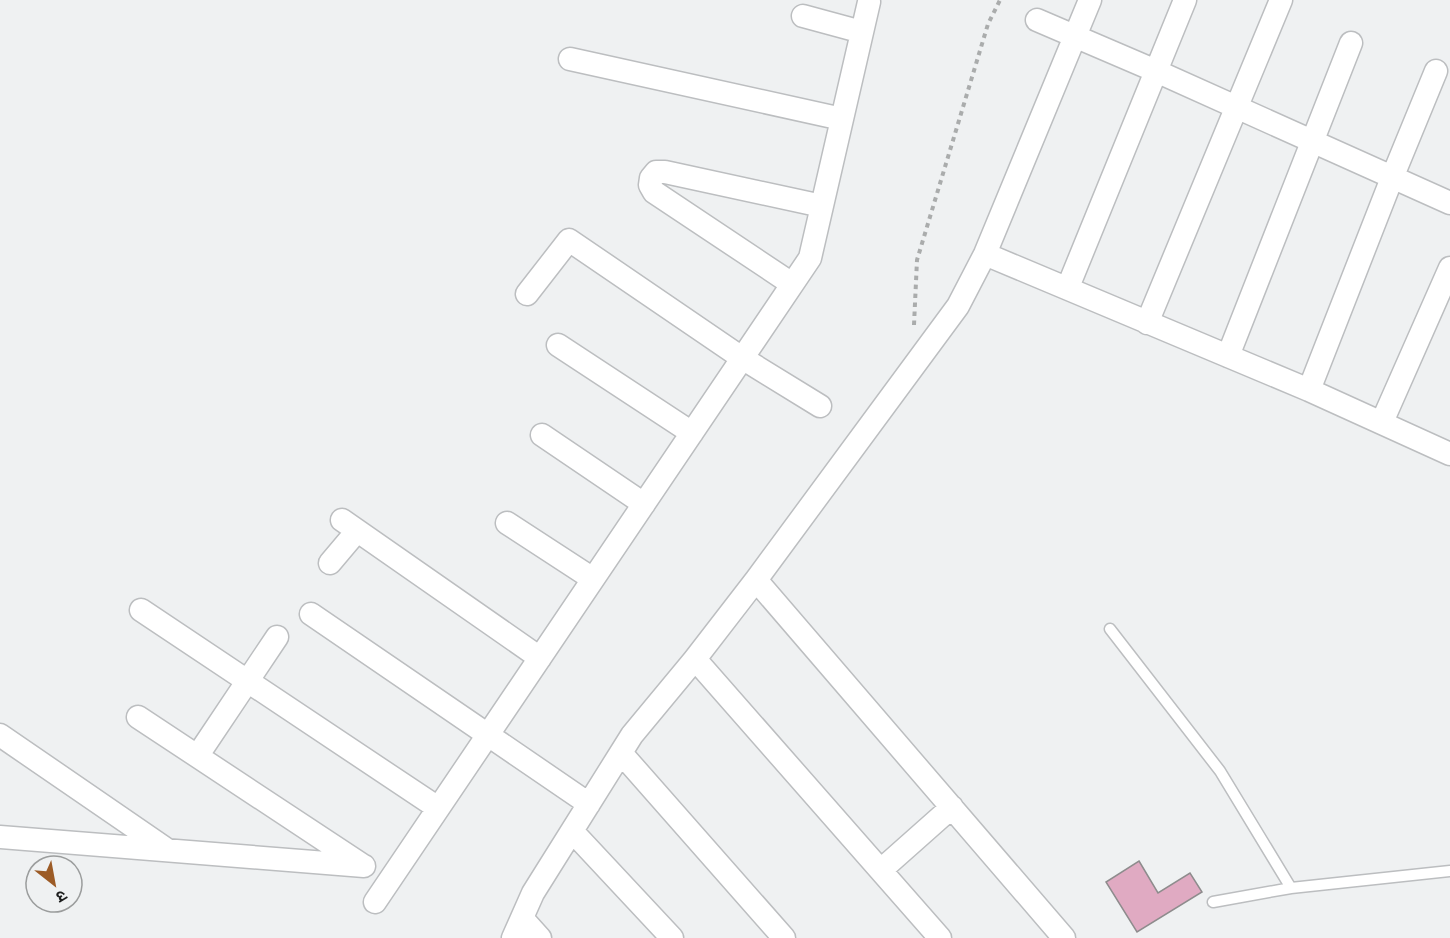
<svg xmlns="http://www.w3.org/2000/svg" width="1450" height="938" viewBox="0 0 1450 938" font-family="'Public Sans','Noto Sans Devanagari',sans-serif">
<rect width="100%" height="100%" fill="#eff1f2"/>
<path fill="#e0aac2" stroke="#8e8c8d" stroke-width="1.5" d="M1139,861L1158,893L1190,873L1202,892L1137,932L1106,882Z"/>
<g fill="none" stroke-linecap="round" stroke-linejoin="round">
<g stroke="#bcbec0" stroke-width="13">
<path id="lane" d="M1110,629L1220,771L1291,888
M1213,902L1291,888L1450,871"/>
</g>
<g stroke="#bcbec0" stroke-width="25">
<path id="street" d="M803,16L862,32
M1037,20L1156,71L1450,203
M570,59L842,119
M985,254L1309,390L1450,454
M792,284L654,192L650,185L651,178L656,172H665L822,206
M1068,287L1185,0
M527,294L569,240L742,358L820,406
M1147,323L1281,0
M558,345L692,433
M1228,356L1351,43
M1309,390L1392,178L1436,71
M1382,422L1450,268
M542,435L644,504
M342,520L540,658
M507,523L593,579
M330,563L357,531
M756,580L1064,938
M141,610L438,808
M311,614L589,804
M695,659L940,938
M138,717L362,865
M0,735L166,849
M621,753L784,938
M198,755L277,637
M572,831L672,938
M0,837L364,866
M881,870L952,807
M375,902L810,258L869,2
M522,918L540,938
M513,938L533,893L632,735L695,659L756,580L958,306L985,254L1090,0"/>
</g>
<path stroke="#aaacac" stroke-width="4" stroke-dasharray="4.5 4.5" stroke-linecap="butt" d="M914,325L917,260L988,24L1000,0"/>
<use href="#lane" stroke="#fff" stroke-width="10"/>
<use href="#street" stroke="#fff" stroke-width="22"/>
</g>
<g transform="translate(54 884) rotate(149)"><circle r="28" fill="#eff1f2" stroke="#9b9d9d" stroke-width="1.5"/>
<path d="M0-4.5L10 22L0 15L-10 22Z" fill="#9c5b26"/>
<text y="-9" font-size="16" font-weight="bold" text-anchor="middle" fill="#1d1e1e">उ</text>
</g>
</svg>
